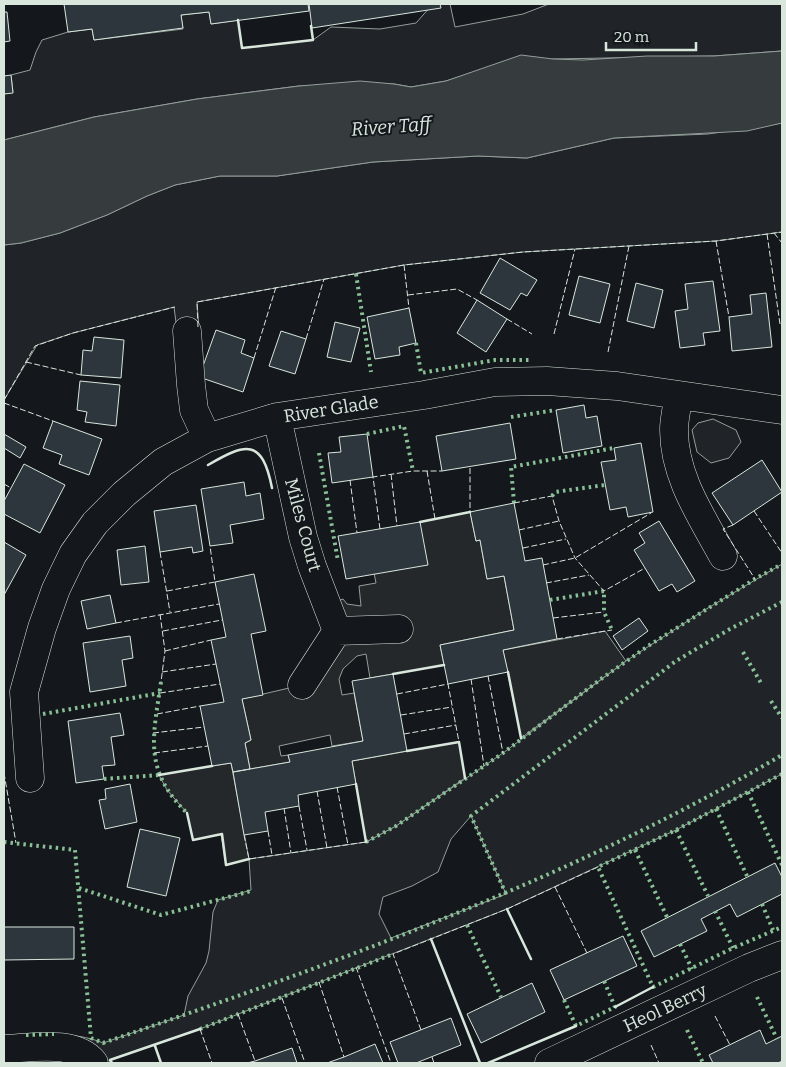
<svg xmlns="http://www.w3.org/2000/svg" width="786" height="1067" viewBox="0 0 786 1067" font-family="Bitter,serif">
<rect width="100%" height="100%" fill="#14181c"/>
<path fill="#202428" stroke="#939e99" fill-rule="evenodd" d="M436,4H450L455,27L523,14L549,4H782V51L714,56L553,59L480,70L446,81L411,87L394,84L299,86L197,99L94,117L4,140V94L13,92L11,75L30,70L36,52L42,40L68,32L92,29L94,40L183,29L181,15L209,12L211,24L238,20L242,48L313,40L331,27L380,29L416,23L431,6Z
M782,123V232L716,241L523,252L404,265L197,302L199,329L177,330L174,307L73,333L37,345L4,400V245L21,243L60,233L107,215L147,196L175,185L220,176H277L373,162L478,156L527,158L614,138L708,134Z
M713,419L736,430L741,442L729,458L711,463L697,452L692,430L698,423Z
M782,564V774L676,830L507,909L200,1029L111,1059L112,1063H4V1036C36,1036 73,1030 103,1043L184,1015L188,996L206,963L209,951L213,912L218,900L251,890L249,859L366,842L396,826L503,753L626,661L703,611ZM471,816L506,894L391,938L379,914L383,897L412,886L438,872L451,839Z"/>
<path fill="#24282b" stroke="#939e99" d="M470,512L476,541L480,540L487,579L504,576L514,630L440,645L444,665L370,678L366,654L357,656L343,669L339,679L342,695L354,693L363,741L332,746L330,735L279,746L281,756L288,755L290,762L250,769L245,743L251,740L242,699L302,685L337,631L327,605L343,599L347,604L361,606L359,586L376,583L374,573L420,522Z
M605,631L626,661L521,738L503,650Z
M459,742L465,778L396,826L366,842L352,761Z
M231,763L249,859L226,865L221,834L193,840L187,813L167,790L159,775Z"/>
<path fill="#363b3e" stroke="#939e99" d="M782,51V123L747,131L614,138L527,158L478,156L373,162L277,176H220L175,185L147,196L107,215L60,233L21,243L4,245V140L94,117L197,99L299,86L360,81L394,84L411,87L446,81L521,55L553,59L583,60L647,56H714Z"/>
<path fill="#2c363c" stroke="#d8e6dc" d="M64,4H308L309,11L211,24L209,12L181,15L183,28L94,40L92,29L68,32Z
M309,4H440L441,8L312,28Z
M4,12H7L10,41L4,42Z
M11,75L13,93L4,94V76Z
M500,258L537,280L527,296L521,293L510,310L480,293Z
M579,276L610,284L600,323L569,315Z
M713,281L720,331L703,333L705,345L680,348L675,311L688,309L685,284Z
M636,283L663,290L654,328L627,321Z
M766,293L772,347L732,351L729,317L752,314L750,295Z
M477,300L507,319L486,352L457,333Z
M409,308L416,343L399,347L400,355L375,359L367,317Z
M335,322L360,328L351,362L327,357Z
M216,330L245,340L241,353L254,358L243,392L199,377Z
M281,331L306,339L295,374L269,366Z
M94,337L124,340L121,378L81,375L83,350L92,351Z
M80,381L120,385L116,426L85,422L87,412L77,410Z
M584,405L586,418L597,416L602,446L563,453L556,410Z
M53,421L102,439L89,475L59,464L62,455L43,448Z
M510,423L516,459L442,471L436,436Z
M4,434L26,447L20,458L4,448Z
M367,434L373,477L332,483L328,453L341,452L339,437Z
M641,443L653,512L628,517L626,507L610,510L601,462L616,460L614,448Z
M762,460L782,492L733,525L712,493Z
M24,464L65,485L40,533L4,514V501Z
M244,482L246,496L260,493L264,519L230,525L233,543L210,546L201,489Z
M514,503L525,561L542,558L557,639L503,650L508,672L448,684L440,645L514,630L504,576L487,579L480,540L476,541L470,512Z
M196,505L203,551L193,553L192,547L160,552L154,511Z
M659,521L695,581L677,592L672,584L659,591L634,550L645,543L639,533Z
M420,522L428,565L346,579L338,536Z
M4,542L26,555L4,595Z
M145,546L149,582L121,585L117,550Z
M254,574L266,631L251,634L263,695L242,699L251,740L245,743L250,769L233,772L231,763L212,766L200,706L224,702L211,640L226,637L215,582Z
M110,595L116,623L87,629L81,601Z
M639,618L648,631L622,650L613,636Z
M130,636L133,658L122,660L126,686L90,692L83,643Z
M393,674L407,751L352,761L356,784L298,795L299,806L265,812L268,831L244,835L233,772L290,762L288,755L363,741L352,681Z
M120,713L124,735L111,737L115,765L102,766L104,779L76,783L68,721Z
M130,784L137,822L105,829L99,800L106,799L105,789Z
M140,829L180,838L166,896L127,887Z
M775,863L782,877V894L737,917L730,904L701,919L707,931L654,957L641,931Z
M4,927H74V959L4,960Z
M623,936L637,966L564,1000L550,970Z
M532,983L545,1012L481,1043L467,1014Z
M451,1018L461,1045L416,1063H398L390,1042Z
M760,1030L766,1044L782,1036V1061L778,1063H713L709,1055Z
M375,1044L383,1063H327L344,1057Z
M292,1048L297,1063H247L255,1061Z"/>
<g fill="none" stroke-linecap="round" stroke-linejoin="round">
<g stroke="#d8e6dc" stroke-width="29">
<path id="minor" d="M187,331L191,385L194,410L207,438
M679,395C677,407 674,419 674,430C674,477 702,517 723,556
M277,417L303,537L312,566L337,631
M302,685L337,631L399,629
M30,778L24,692L42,628L56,589L73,554L95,523L124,494L163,462L207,438L277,417L424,395L495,382L547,381L617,386L782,410
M4,1049C31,1048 75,1039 94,1063
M549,1063L749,968L782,955"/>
</g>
<use href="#minor" stroke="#14181c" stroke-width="28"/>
<path stroke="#8ac095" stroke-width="4" stroke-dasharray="2.5 4" stroke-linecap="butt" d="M356,274L371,372
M416,343L421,373L495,360H531
M511,417L556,410
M367,434L404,426L413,471
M319,453L338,561
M552,496L555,492L605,485
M514,503L511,467L614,448
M550,600L604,591V612L612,630
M743,652L761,683
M161,682C153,737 143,770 187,813
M771,701L782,718
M43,714L160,693
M782,774L676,830L598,867L653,987L733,948L782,927
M104,779L159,775
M748,792L782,865
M716,809L747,876
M676,830L708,896
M4,842L75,850L91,1038L103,1043C335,963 570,880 782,755
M366,842L396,826L503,753L601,679L648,646L755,579L782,564
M635,850L667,917
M79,888L161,915L251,891
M506,894L471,816L676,661L730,629L782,602
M762,904L773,930
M715,911L733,948
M467,925L501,997
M680,944L692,969
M757,997L777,1039
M564,1000L576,1026L615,1007L604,981
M200,1029L393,954
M687,1030L703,1063
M26,1035L54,1034"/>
<path stroke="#d8e6dc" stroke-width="1" stroke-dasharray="6 2.5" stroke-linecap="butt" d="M774,233L782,243
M767,234L780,324
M716,241L729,317
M404,265L409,308
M408,295L457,289L477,300
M507,319L532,334
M198,327L197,302L404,265L523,252L716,241L782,232
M554,334L575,249
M306,339L324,279
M608,352L629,246
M254,358L276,287
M26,362L81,375
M4,400L35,346L73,333L175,307
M4,403L53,421
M470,468V512
M427,471L435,519
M391,474L397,526
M350,480L357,533
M4,484L11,488
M514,503L552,496L559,521L575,558L604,591L645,568
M754,511L782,553
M733,525L723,529L755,579
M380,529L373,477L413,471H442
M519,530L559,521
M523,548L566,539
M160,552L170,612
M543,565L575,558L651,513
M546,583L589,575
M167,591L215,582L210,546
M160,614L165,651L161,682
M553,618L604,612
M116,623L219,604
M163,631L222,620
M557,639L612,630
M165,651L211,640
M162,672L216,664
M488,676L503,753
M471,679L484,766
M160,693L220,684
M397,694L448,684L459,742
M157,714L200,706
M401,715L452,707
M153,733L204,727
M404,734L456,725
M154,753L208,746
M4,773L16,843
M337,787L348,845
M317,791L327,848
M299,806L307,850
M284,808L291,853
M268,831L272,855
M244,835L249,859L366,842
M555,887L587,953
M356,967L391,1063
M319,982L344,1057
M282,998L305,1063
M238,1014L255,1061
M715,1016L730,1045
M200,1029L212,1063
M421,1030L393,954L507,909L598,867
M651,1045L659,1063
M432,1057L434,1063"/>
<path stroke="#d8e6dc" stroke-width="2.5" d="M238,20L242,48L313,40L311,26
M208,465C246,443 262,438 272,488
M420,522L470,512
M508,672L521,738
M393,674L444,665
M407,751L459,742L465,778
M159,775L212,766
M356,784L366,842
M187,813L193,840L222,834L226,865L249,859
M507,909L531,959
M431,939L480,1063
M615,1007L653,987
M155,1046L161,1063
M112,1063L110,1060L200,1029
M488,1063L576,1026"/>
</g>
<g text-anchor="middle" stroke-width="4" stroke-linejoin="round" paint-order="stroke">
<g font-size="18" fill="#d8e6dc" stroke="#14181c">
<text transform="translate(331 409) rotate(-9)" y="6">River Glade</text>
<text transform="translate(303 525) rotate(75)" y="6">Miles Court</text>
<text transform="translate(665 1008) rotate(-25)" y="6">Heol Berry</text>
</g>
<g font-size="19" font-style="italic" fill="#d8e6dc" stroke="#14181c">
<text transform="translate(391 126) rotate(-4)" y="7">River Taff</text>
</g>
</g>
<rect width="786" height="1067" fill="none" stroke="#d8e6dc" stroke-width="10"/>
<path d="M606 42v8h90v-8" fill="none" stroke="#d8e6dc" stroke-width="2.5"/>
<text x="614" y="42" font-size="15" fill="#d8e6dc" stroke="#14181c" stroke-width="4" paint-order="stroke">20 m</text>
</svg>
